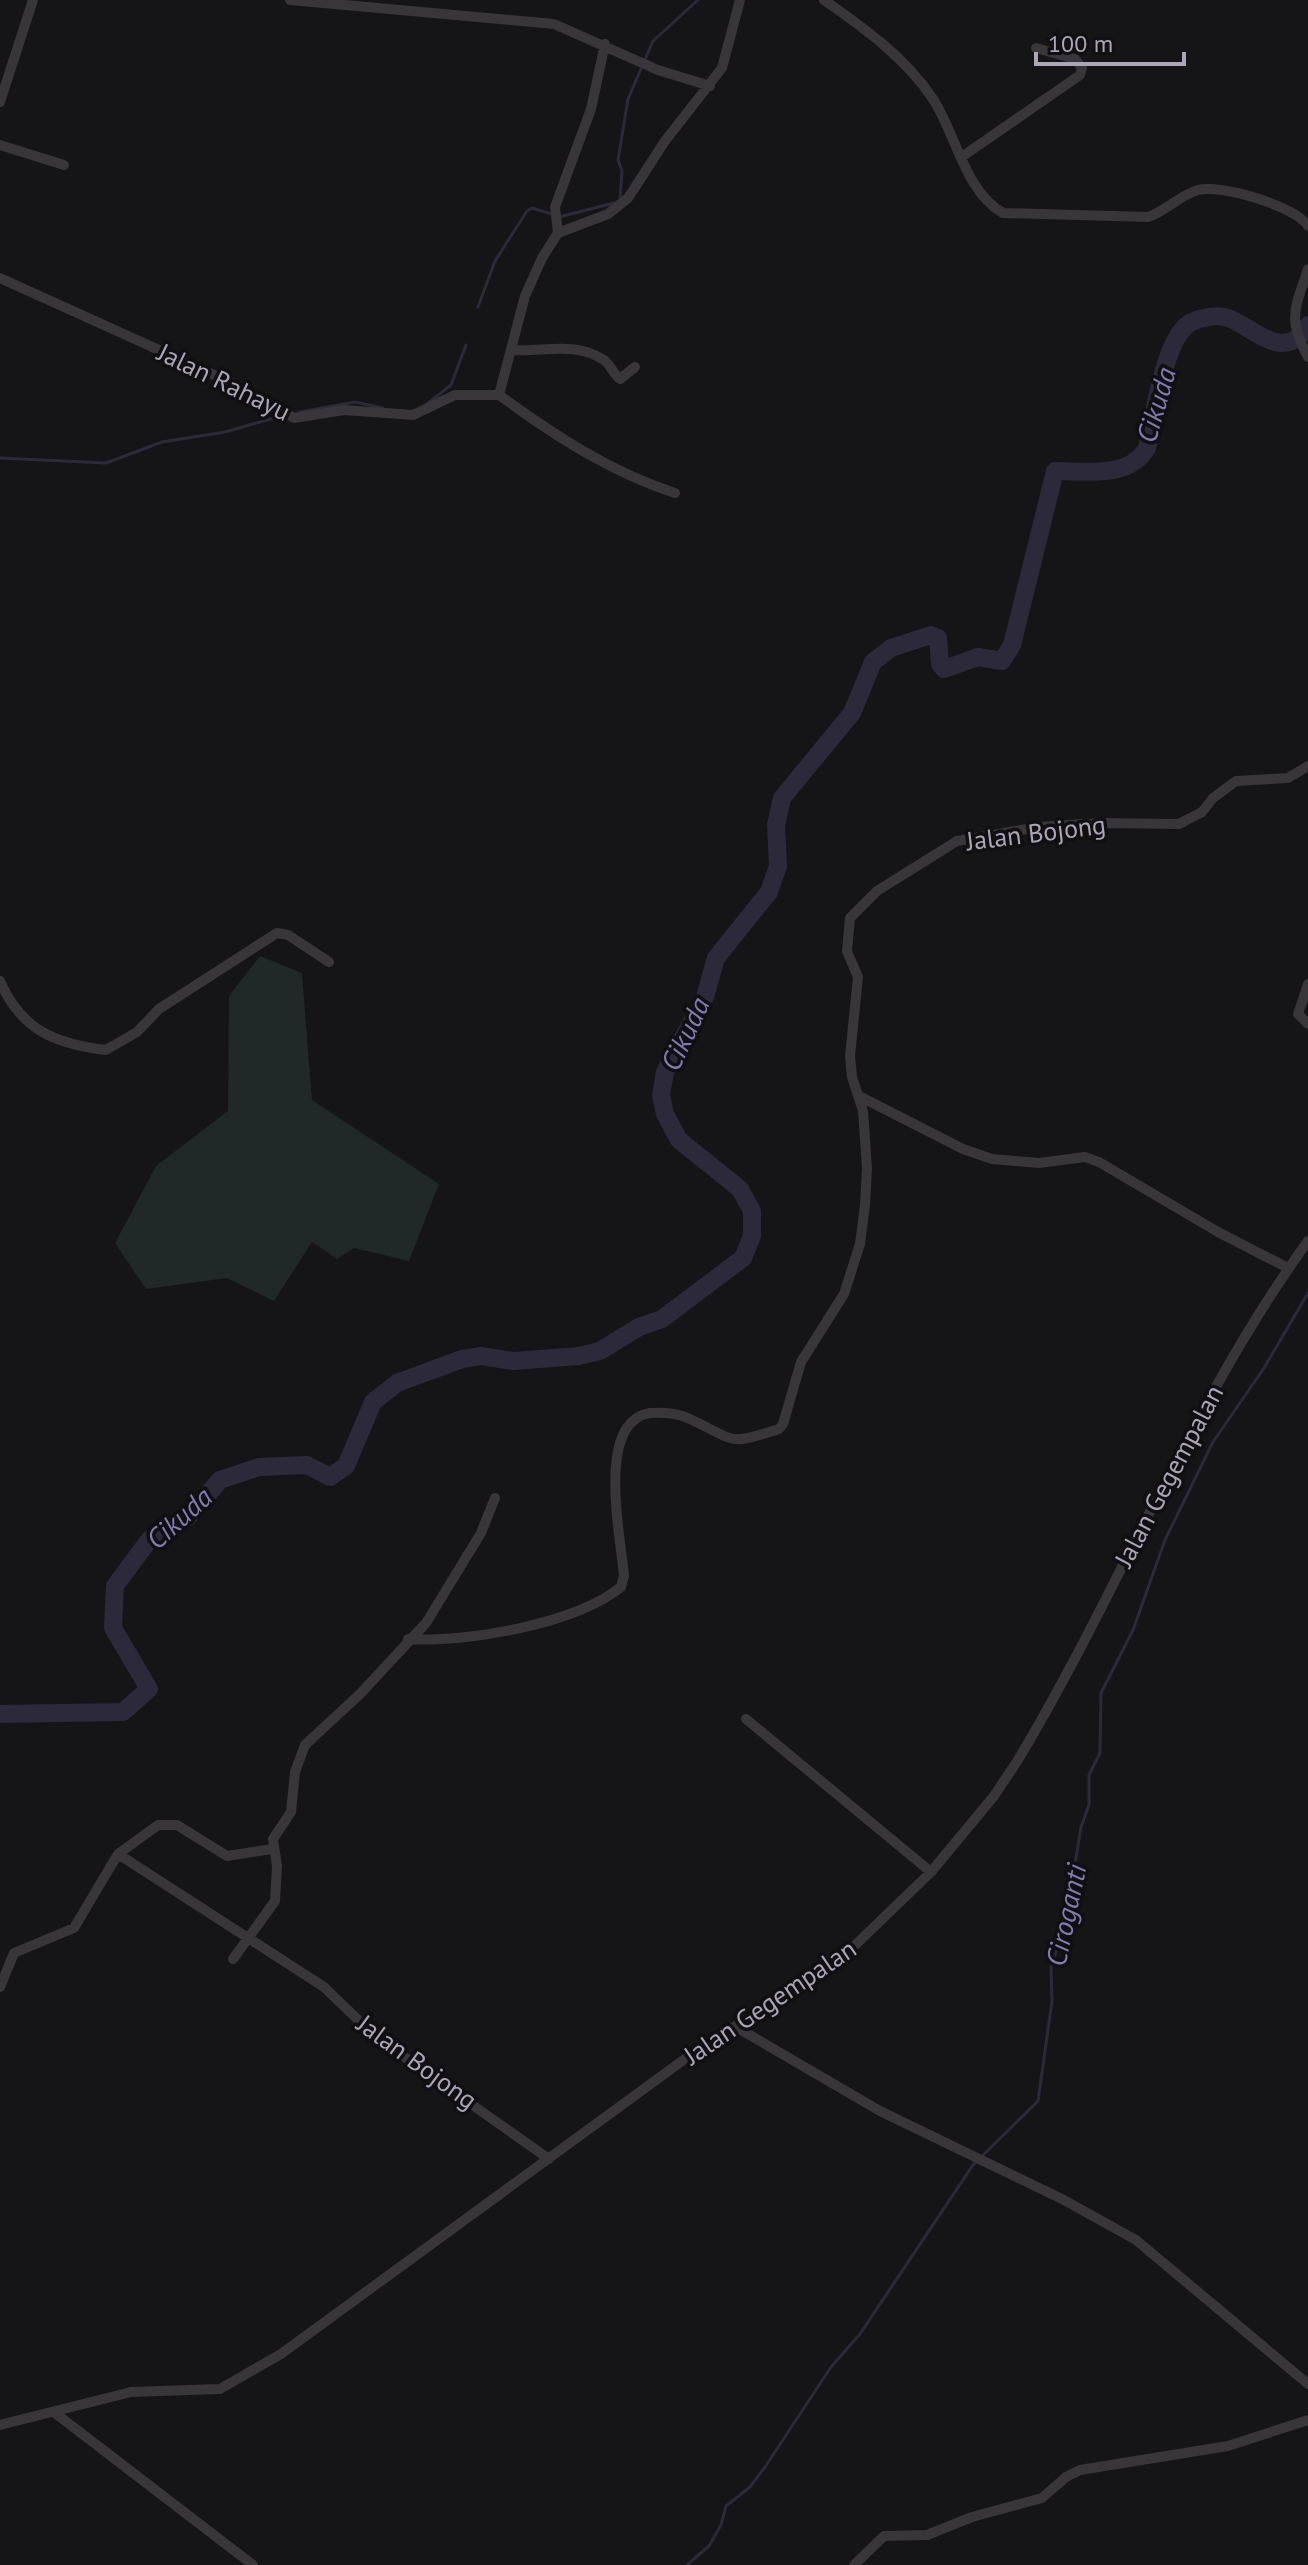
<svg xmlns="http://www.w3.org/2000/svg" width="1308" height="2565" viewBox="0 0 1308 2565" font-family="'PT Sans',sans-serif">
<rect width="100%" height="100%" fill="#151416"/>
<path fill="#202927" d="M260,956L302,973L312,1100L439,1184L409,1261L354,1248L337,1259L312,1242L274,1301L227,1278L146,1289L115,1243L156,1166L228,1111L229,996Z"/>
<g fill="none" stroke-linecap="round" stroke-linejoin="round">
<path stroke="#2c293a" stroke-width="3" d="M620,199L622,171L618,160L628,99L653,41L698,0
M559,217L614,203
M478,307L495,261L527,211L532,208L552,214
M428,403L451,385L466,345
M300,412L355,402L383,408
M0,458L106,463L162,442L225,432L281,416
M687,2565L709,2546L721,2525L726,2506L750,2487L765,2467L831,2367L860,2334L973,2165L1038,2101L1052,2001L1051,1967L1065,1926L1081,1827L1089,1805V1775L1100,1753L1101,1693L1133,1630L1165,1540L1213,1442L1264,1368L1308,1293"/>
<path stroke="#2c293a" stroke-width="18" d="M0,1714L123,1712L149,1689L113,1628L115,1586L149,1540L188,1517L220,1480L259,1467L307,1465L330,1477L346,1466L373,1402L397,1383L462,1359L481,1356L513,1361L579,1356L600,1351L639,1327L662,1319L743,1258L752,1236V1211L740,1189L679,1140L665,1114L661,1095L665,1072L705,997L716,958L769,892L778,866L776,825L782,798L852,713L873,662L891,648L931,635L938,638L940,664L944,669L978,657L1002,661L1012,645L1055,471C1086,471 1129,479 1147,448C1154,417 1163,345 1187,325C1196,318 1217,314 1228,318C1251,325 1284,366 1308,325"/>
<path stroke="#38353b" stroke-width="10" d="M290,0L554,24L658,70L710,86
M824,0C864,28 906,58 933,99C956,134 965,192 1003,213L1148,217C1166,211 1180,195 1198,190C1220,184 1296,206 1308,226
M0,102L33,0
M0,145L64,165
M963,156L1080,75L1082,68L1075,59L1036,48
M558,233L555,207L591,109L605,44
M1308,269C1295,309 1287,318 1308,357
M0,278L232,383L294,418L344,410L413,415L455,395H499L525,296L542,258L558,233L608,214L628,198L665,141L722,68L740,0
M513,350C545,352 574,341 604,360C611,365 613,374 620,379L635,367
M499,395C554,435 610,472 675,493
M0,981C21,1030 55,1044 106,1050L137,1032L159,1009L277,933L288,935L329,962
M1308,984L1298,1014L1308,1024
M859,1096L963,1149L992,1159L1039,1163L1085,1157L1099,1162L1218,1232L1288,1268
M408,1639C466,1643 575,1624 621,1587L624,1576C621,1537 595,1421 650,1413C664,1412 680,1413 692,1420C737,1441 727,1446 779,1429L783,1424L801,1362L844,1294L860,1244L865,1205L867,1168L863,1111L852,1077L850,1056L858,977L847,951L850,918L877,891L957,841L1038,827L1100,823L1179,824L1202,812L1213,798L1236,781L1288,778L1308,766
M746,1719L931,1872
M118,1854L324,1987L376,2037L549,2159
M233,1959L275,1901L277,1866L273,1839L291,1812L295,1772L305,1745L360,1694L426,1623L481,1533L495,1498
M0,1987L14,1953L74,1928L118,1854L158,1825H177L227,1856L272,1849
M736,2027L880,2111L1064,2200L1136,2240L1308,2384
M55,2413L253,2565
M0,2425L131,2392L220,2389L281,2354L704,2045L812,1980L846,1954L931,1872L994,1796L1018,1760C1120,1590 1191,1402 1308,1241
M854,2565L884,2536L927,2535L972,2517L1042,2498L1066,2477L1080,2470L1228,2446L1308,2420"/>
</g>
<g text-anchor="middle" stroke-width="7" stroke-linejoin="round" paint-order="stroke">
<g font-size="26" fill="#aca5b7" stroke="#100f11">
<text transform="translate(224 382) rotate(26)" y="9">Jalan Rahayu</text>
<text transform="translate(1036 833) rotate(-7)" y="9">Jalan Bojong</text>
<text transform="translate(1169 1476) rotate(-62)" y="9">Jalan Gegempalan</text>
<text transform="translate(770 2002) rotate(-34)" y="9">Jalan Gegempalan</text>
<text transform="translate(417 2062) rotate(36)" y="9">Jalan Bojong</text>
</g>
<g font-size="28" font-style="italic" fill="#847ab3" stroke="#100f11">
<text transform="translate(1156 405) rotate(-74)" y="10">Cikuda</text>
<text transform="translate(685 1034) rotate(-65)" y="10">Cikuda</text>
<text transform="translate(179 1518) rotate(-42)" y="10">Cikuda</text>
<text transform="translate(1066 1915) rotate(-78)" y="10">Ciroganti</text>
</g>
</g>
<path d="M1036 52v12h148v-12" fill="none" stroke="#aca5b7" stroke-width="4"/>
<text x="1048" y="52" font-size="24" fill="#aca5b7" stroke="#100f11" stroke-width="6" paint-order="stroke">100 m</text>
</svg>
